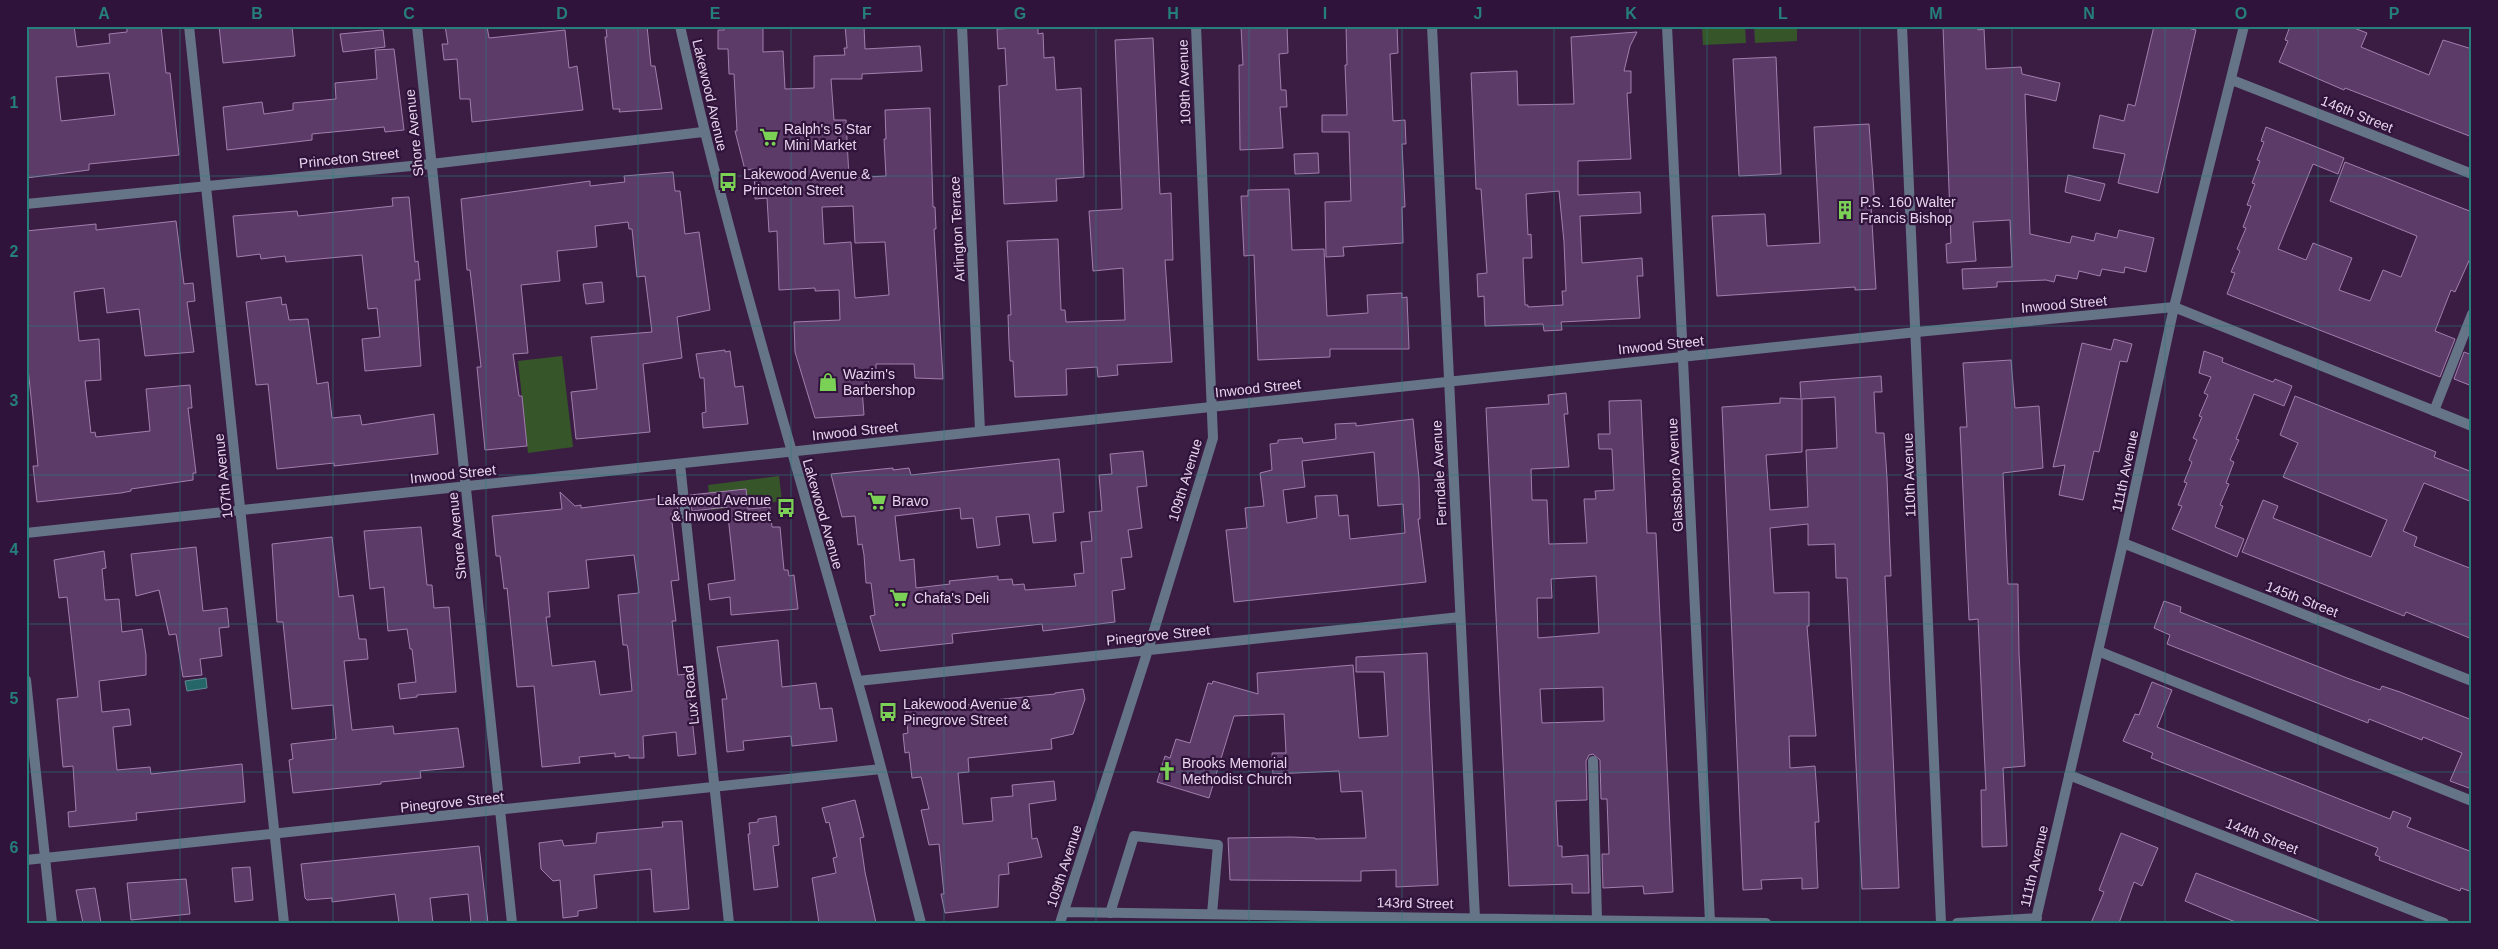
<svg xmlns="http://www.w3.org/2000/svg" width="2498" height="949" viewBox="0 0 2498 949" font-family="Helvetica,sans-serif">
<rect width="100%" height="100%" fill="#3b1d44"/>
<path fill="#365529" d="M1702,26H1745L1746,43L1703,45Z
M1754,26H1797V41L1755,43Z
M562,356L573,447L528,453L518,361Z
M779,476L782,501L711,510L708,485Z"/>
<path fill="#256769" stroke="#5f8891" d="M206,678L207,688L187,691L185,681Z"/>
<path fill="#5d3b68" stroke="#a17fad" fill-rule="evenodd" d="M26,26H74L77,47L110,43L109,34L127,32V26H161L166,73H170L179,155L89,164V170L26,178ZM109,73L115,115L61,121L56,77Z
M219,26H292L295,56L223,63Z
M445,26H487L489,38L565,30L569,68L577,66L583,110L472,122L470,99H460L457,59L444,60L442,44H448Z
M628,26H647L651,66H655L662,109L619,112L620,109H613L605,37H607L606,28Z
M845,26H864L865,49L920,46L922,71L862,74V79H831L834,120H846L849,178L886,176L884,139H886L885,110L930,108L933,207H935L936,229H934L943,379L915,378L914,364H876V371H868L869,388L862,389L864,415L815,418L795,352L794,322L840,320L839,290L815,291V288L779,290L777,231L769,232L767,198L755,199L754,169L745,170L735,131H737L734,74H729L728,49H718V30H724V28L763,27V52L783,51L785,89L814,88V56L845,55L844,48H847ZM853,206L855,243L885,242L889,295L855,298L851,242L824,244L822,207Z
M1241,26H1287L1288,53L1279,54L1281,90H1286L1287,107H1280L1283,148L1240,150L1239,65H1243Z
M1346,26H1397L1398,53L1390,54L1393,121L1405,120L1406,144H1402L1405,207H1402L1403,243L1343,247L1344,256L1326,257L1325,202L1351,201L1349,132H1322V115H1347L1345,65H1347Z
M1977,26L1978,30L1984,29L1986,69L2021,67L2022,74L2060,83L2056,101L2025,94L2030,234L2070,243L2072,236L2094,241L2096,233L2117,238L2119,230L2154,238L2146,272L2125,267L2124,273L2102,269L2100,276L2079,271L2077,279L2056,275L2054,282L2046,280L1997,282V287L1963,289L1962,269L2012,267L2010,220L1973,222L1976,261L1947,263L1946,244L1951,243L1943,27Z
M2154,26H2179L2196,30L2158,193L2118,183L2125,154L2093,148L2100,115L2124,121L2128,104L2135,106Z
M2290,26H2349L2367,33L2361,47L2429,75L2443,40L2472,49V137L2345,88L2344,90L2279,62L2288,41L2285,40Z
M1038,27V34L1043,33L1044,58L1054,57L1056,90L1081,88L1084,177L1056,179L1057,201L1004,204L999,86L1007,85L1005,48L998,49L997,29Z
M383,30L385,47L343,52L340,34Z
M1637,32L1630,46L1624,71H1631V93H1627L1631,159L1578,161V195L1640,192L1641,213L1580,216L1582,263L1642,258L1643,276H1637L1640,318L1561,322L1562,330L1544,331L1543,324L1485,326L1484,296L1478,297L1477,274L1487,273L1481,189H1476L1471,73L1517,71L1518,105L1574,104L1571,37ZM1559,191L1564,242L1566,291H1562L1563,305L1528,307V305H1525L1523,258H1532L1531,234L1528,235L1526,194Z
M1153,38L1160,194L1171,193L1173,260H1165L1172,362L1117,365L1118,375L1098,377L1097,367L1066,369L1067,395L1015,397L1013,361H1010L1009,344L1008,315H1011L1007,241L1058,239L1061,310H1065L1066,322L1125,320L1123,268L1093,271L1089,211L1122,209L1115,40Z
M394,49L404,130L385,132L384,127L312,134V140L227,150L223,107L262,102L264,114L293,110V103L336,99L335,83L377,79L375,50Z
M1776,57L1781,174L1739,176L1733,59Z
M1869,124L1875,207L1871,206L1876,289L1855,290V287L1717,296L1712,216L1765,214L1767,246L1820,243L1814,127Z
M2266,127L2344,158L2338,174L2313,164L2278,249L2306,260L2313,243L2352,258L2339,290L2370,301L2383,270L2401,277L2417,236L2330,201L2345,162L2472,212V254L2455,292L2451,290L2435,331L2455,339L2440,377L2227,294L2235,273L2231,272L2240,251L2237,249L2246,228L2243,227L2251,206L2247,205L2255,184L2252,183L2260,161L2257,160L2264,142L2261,141Z
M1318,153L1319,173L1295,174L1294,154Z
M673,172L675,191H680L685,234L699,232L710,310L677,317L682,358L643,364L650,432L576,439L571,392L597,389L591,337L652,332L645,276L637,277L632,229H629L628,222L595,226L597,247L557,251L560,281L521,285L528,353L513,354L519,396H522L527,446L485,450L477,367H481L470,270H467L461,199L590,181V186L625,182L624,176Z
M2068,175L2105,184L2100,201L2065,192Z
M1289,189L1292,250L1324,249L1327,316L1368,313L1367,295L1402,293V298L1407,297L1409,349H1330V357L1258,360L1254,255L1244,256L1241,196H1248V190Z
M409,197L415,262L418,261L420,280H415L421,366L365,371L362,339L380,337L377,308L368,309L362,255L286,262L285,256L261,259L260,254L237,257L233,216L297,211L298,216L393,206L392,198Z
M176,221L184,284L193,283L195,301L187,302L194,352L145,356L139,309L107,313L104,288L74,292L79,341L99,339L101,380L85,381L91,433L95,432L96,437L150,431L146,389L190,385L192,408H188L196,473H193V480L131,489V491L121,493L37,502L33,466H38L26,348V231L96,224V230Z
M602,282L604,302L586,304L583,284Z
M281,297L282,305L286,304L289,320L308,319L317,384L328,382L332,418L360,415L362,425L434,414L438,454L334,466V463L277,469L268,384L256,385L246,302Z
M2114,339L2132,344L2127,362L2120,361L2099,452L2094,451L2083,500L2059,495L2065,465L2053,467L2082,343L2111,350Z
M725,350V352L730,351L735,387L743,386L748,424L703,428L702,413L706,412L704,378H700L696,354Z
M2204,351L2223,358L2222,362L2273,382L2275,379L2292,386L2284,406L2254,394L2236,439L2239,440L2230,460L2234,462L2226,483L2229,484L2220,505L2223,506L2215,527L2244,539L2237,557L2172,529L2182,506L2178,505L2187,483L2184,482L2192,462L2189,460L2197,440L2193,438L2202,417L2199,416L2208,395L2204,393L2211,377L2199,373Z
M2464,352L2472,355V386L2454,379Z
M2011,360L2015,408L2039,406L2043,468L2003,473L2008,584H2018V590L2019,653L2025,766L2003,768L2007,846L1982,847L1981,790H1986L1978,619L1969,620L1960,427H1967L1963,363Z
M1881,376L1882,392H1874L1876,433H1884L1887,478L1891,576H1885L1899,888L1862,889L1847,578H1836L1835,544L1808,545V524L1770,528L1774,593L1809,592V626H1807L1816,736H1789L1790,768L1815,766L1819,822H1815L1818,888L1802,889V878L1761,880L1762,889L1743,890L1722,407L1780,403V398L1801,399L1800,382ZM1835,397L1837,448L1806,450L1808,507L1770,510L1766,455L1802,452V399Z
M1566,393L1568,414H1564L1569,467L1531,469L1532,500H1547L1549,544L1587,543L1584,499H1596L1595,491L1614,490L1612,449H1599L1598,434H1610L1609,401L1641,400L1647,533H1656L1673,892L1644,894L1643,886L1603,888L1602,854H1609L1607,799H1601L1600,760L1593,754L1589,755L1586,761L1587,800L1556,801L1558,846H1562V857L1588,855L1589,893H1572V884L1509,886L1486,408L1549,404L1548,395ZM1596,576L1599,633L1538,638L1537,598H1552L1551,579ZM1603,687L1604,721L1542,723L1540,689Z
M2295,396L2436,452L2434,457L2472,472V502L2424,483L2403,531L2417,537L2414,546L2472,569V639L2406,612L2404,616L2242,552L2263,500L2278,506L2273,518L2371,557L2387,520L2283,477L2298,443L2280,435Z
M1413,419L1419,479L1420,519H1418L1426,582L1234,602L1226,530L1247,528L1245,508L1264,506L1260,473L1272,470L1270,444L1278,443V440L1302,438L1303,443L1336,439L1335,424L1356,423V426ZM1374,452L1378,506L1403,504L1405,533L1350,539L1348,515L1339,516L1337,495L1315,496L1317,518L1287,523L1283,490L1305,487L1302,461Z
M1143,451L1147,486L1137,487L1142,528L1128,530L1132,557L1121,558L1125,589L1112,591L1115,622L1043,631L1042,624L952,634L953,643L880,651L870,616L875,615L871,583H866L864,555L862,544L858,545L855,516L842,517L831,474L893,468V470L909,468L911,475L1059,459L1064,512L1053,513L1056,541L1033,543L1029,514L996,517L1000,545L977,548L973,518L961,519L960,508L895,516L900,561L914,559L916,588L950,584L949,581L998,576V580L1012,579L1013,585L1024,584L1025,590L1076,586L1074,574L1084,573L1081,542L1092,541L1089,512L1102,511L1099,475L1112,474L1110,454Z
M746,489L748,509L770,507L772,527H780L784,570H788L789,576L794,575L798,609L731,615L730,597L710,600L708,584L735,580L727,507L692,511L690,495Z
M560,492L575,506L581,505V508L677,496L678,513L671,514L679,580L671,581L676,621H672L678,675L687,674L696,754L678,756L676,732L643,736L644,758H629V755L615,757V753L579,757L580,763L542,767L534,686L517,687L507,588L504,589L500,556H496L492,516L562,509ZM634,555L639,593L618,595L623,645H627L628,649L632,691L600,695L595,661L552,666L546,617H550L548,592L589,588L586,560Z
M421,527L427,585H432L434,608L449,607L456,692L417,695V697L400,699L398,684L416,682L412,649H410L407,629L388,631L384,587L370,589L364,531Z
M332,537L339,597L353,595L359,639H366L368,659L344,661L352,730L393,726L394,734L458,728L464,767L420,771L421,778L381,782V784L293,793L289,760L293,759L291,744L336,739L333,705L292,709L283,622H277L272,544Z
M196,547L203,611L227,608L229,627L219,628L222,656L200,659L202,675L183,677L176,634L169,635L159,590L136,596L131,554Z
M104,551L106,568L102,569L105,600L119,599L122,632L142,629L146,655V675L99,681L102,712L129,709L131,725L113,727L117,770L150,767L151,774L242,764L245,802L136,813L137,820L69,827L68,812L76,811L73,766L63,767L57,699L78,697L67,597L59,598L54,560Z
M2164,601L2181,607L2180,612L2347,678L2380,690L2382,686L2400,692L2472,720V780L2469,788L2450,781L2462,753L2423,737L2422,740L2369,719L2368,723L2167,644L2170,635L2154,628Z
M778,640L782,687L816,683L820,709L832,708L837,741L792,746L791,736L743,741L744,750L727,752L722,699H727L717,647Z
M1427,653L1438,885L1396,887V870L1361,871V881L1230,880L1228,838L1291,837L1315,838V839L1366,838L1362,791L1341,792L1339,771L1273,774L1272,753H1286L1284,714L1234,716L1209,798L1157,782L1165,756L1170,758L1176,739L1190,743L1208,683L1212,684L1213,681L1258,694L1257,673L1353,665L1359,738L1388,736L1384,672H1356V657Z
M2152,682L2172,690L2157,727L2390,819L2393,811L2411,818L2407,827L2472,852V892L2461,888L2460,891L2379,860L2380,857L2375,855L2378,848L2151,758L2153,753L2123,741L2135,714L2139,715Z
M1083,689L1085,699L1073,734L1051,739L1052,749L968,758L969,772L958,773L963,824L993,821L991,798L1013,796L1012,785L1054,781L1056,800L1029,804L1032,839L1037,838L1042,857L1008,863L1009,874L999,875L998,907L945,913L941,894H944L939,844L929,845L921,810L929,809L921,777L912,778L909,752L905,753L903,734L908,733L906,711L984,703L983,701L1055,694V693Z
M855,800L864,837L860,838L865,872L876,923H819L812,878L836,873L833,858L837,857L829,822L826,823L822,808Z
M776,816L779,845L773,846L778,887L754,890L748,834H750L749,823L758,822V819Z
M682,821L689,909L654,912L651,869L594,875L597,908L578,911V916L563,918L560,880L553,881L541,869L539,843L562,840L564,846L596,843L597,833L663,827L662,822Z
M2121,833L2158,848L2142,886L2134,882L2119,923H2091L2104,892L2099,890Z
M479,846L488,923H471L468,894L430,898L433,923H399L395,894L332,902V898L307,900L305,898L301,864Z
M250,867L253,900L235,902L232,868Z
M2196,873L2319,921V923H2238L2218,915L2185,901Z
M186,879L190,914L131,920L127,883Z
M95,888L101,923H83L76,890Z"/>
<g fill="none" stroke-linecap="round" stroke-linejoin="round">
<path stroke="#667488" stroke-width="10" d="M2434,411L2472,314
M2098,651L2472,801
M1593,761L1597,920
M1110,913L1134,836L1218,845L1212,914"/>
<path stroke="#667488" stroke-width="10" d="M189,26L284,923
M417,26L512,923
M680,26C729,246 796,462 857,679C880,760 900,842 921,923
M962,26L980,431
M1432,26L1475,918
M1667,26L1710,922
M1902,26L1941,923
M2232,80L2472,174
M26,204L431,164L703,132
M680,464L729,923
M26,533L1917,332L2174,307L2472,426
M2123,543L2472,681
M26,680L52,923
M858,681L1460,617
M2069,775L2444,923
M26,860L881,769
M1065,912L1766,923
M1060,923L1148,650L1213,438L1196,26
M1957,923L2037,918
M2035,923L2123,543L2174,307L2244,26"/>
</g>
<path fill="none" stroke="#257f7b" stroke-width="1" stroke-opacity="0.55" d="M180,26V923M333,26V923M486,26V923M638,26V923M791,26V923M944,26V923M1096,26V923M1249,26V923M1402,26V923M1554,26V923M1707,26V923M1860,26V923M2012,26V923M2165,26V923M2318,26V923M26,176H2472M26,326H2472M26,475H2472M26,624H2472M26,772H2472"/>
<defs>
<g id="supermarket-bare" transform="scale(1.5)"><path d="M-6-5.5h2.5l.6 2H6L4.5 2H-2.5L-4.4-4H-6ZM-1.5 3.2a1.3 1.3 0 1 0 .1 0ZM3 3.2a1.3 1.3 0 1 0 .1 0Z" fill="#7bd156" stroke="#30133a" stroke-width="2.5" paint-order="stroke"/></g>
<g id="bus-bare" transform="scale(1.5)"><path d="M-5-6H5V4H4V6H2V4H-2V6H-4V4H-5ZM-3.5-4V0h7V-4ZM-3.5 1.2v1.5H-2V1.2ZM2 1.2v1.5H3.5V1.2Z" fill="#7bd156" stroke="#30133a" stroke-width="2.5" paint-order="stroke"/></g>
<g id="building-bare" transform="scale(1.5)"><path d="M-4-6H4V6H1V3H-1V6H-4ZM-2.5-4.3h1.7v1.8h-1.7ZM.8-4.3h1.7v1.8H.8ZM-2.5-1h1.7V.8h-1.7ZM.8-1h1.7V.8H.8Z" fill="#7bd156" stroke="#30133a" stroke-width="2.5" paint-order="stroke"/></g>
<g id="shop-bare" transform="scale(1.5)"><path d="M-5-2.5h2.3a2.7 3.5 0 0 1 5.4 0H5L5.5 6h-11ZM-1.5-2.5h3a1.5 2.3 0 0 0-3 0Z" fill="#7bd156" stroke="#30133a" stroke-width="2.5" paint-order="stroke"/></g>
<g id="church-bare" transform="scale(1.5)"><path d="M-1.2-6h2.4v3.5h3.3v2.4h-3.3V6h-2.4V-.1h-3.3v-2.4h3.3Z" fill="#7bd156" stroke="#30133a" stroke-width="2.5" paint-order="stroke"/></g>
</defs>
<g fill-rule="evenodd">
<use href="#supermarket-bare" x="769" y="137"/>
<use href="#bus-bare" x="728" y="182"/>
<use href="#building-bare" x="1845" y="210"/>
<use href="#shop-bare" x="828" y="382"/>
<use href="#supermarket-bare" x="877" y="501"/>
<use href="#bus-bare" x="786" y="508"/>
<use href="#supermarket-bare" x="899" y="598"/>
<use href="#bus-bare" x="888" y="712"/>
<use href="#church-bare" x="1167" y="771"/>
</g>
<g text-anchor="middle" stroke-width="4.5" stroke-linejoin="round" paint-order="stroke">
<g font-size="14" fill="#e7d4ed" stroke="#30133a">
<text transform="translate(1184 82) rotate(-92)" y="5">109th Avenue</text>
<text transform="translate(710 95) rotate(77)" y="5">Lakewood Avenue</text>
<text transform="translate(2357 114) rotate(22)" y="5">146th Street</text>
<text transform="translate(414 133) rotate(-96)" y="5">Shore Avenue</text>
<text transform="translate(349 158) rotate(-6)" y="5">Princeton Street</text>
<text transform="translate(957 229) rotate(-93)" y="5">Arlington Terrace</text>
<text transform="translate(2064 304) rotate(-5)" y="5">Inwood Street</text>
<text transform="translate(1661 345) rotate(-6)" y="5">Inwood Street</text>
<text transform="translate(1258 388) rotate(-6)" y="5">Inwood Street</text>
<text transform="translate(855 431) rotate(-6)" y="5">Inwood Street</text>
<text transform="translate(2125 471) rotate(-78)" y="5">111th Avenue</text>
<text transform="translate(1439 473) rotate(-93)" y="5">Ferndale Avenue</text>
<text transform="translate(453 474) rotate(-6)" y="5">Inwood Street</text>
<text transform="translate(1675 475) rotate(-93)" y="5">Glassboro Avenue</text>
<text transform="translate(1909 475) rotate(-92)" y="5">110th Avenue</text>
<text transform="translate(223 476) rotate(-96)" y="5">107th Avenue</text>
<text transform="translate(1185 480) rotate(-73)" y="5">109th Avenue</text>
<text transform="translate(823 514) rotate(74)" y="5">Lakewood Avenue</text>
<text transform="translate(457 536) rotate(-96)" y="5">Shore Avenue</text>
<text transform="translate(2302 599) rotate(21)" y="5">145th Street</text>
<text transform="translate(1158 635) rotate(-6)" y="5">Pinegrove Street</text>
<text transform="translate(691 695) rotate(-96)" y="5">Lux Road</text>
<text transform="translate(452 802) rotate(-6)" y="5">Pinegrove Street</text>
<text transform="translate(2262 836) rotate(21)" y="5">144th Street</text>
<text transform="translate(1064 866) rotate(-72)" y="5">109th Avenue</text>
<text transform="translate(2034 866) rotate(-77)" y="5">111th Avenue</text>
<text transform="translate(1415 903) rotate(1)" y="5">143rd Street</text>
</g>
<g font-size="14" fill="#e7d4ed" stroke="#30133a" text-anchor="start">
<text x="784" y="134">Ralph's 5 Star<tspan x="784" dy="16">Mini Market</tspan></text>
<text x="743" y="179">Lakewood Avenue &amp;<tspan x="743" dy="16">Princeton Street</tspan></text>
<text x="1860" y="207">P.S. 160 Walter<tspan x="1860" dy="16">Francis Bishop</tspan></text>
<text x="843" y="379">Wazim's<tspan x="843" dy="16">Barbershop</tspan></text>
<text x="771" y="505" text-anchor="end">Lakewood Avenue<tspan x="771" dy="16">&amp; Inwood Street</tspan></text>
<text x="892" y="506">Bravo</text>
<text x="914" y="603">Chafa's Deli</text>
<text x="903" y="709">Lakewood Avenue &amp;<tspan x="903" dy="16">Pinegrove Street</tspan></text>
<text x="1182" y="768">Brooks Memorial<tspan x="1182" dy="16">Methodist Church</tspan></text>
</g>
</g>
<rect width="2498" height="949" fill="none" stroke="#30133a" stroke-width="55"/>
<rect x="28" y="28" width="2442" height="894" fill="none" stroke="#257f7b" stroke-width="2"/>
<g font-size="16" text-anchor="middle" font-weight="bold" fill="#257f7b">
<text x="104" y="19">A</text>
<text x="257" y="19">B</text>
<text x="409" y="19">C</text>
<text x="562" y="19">D</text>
<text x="715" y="19">E</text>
<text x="867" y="19">F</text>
<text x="1020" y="19">G</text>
<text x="1173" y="19">H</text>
<text x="1325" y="19">I</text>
<text x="1478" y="19">J</text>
<text x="1631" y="19">K</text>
<text x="1783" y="19">L</text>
<text x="1936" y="19">M</text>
<text x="2089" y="19">N</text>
<text x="2241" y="19">O</text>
<text x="2394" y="19">P</text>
<text x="14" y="108">1</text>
<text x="14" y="257">2</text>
<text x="14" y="406">3</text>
<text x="14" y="555">4</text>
<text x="14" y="704">5</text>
<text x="14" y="853">6</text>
</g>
</svg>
